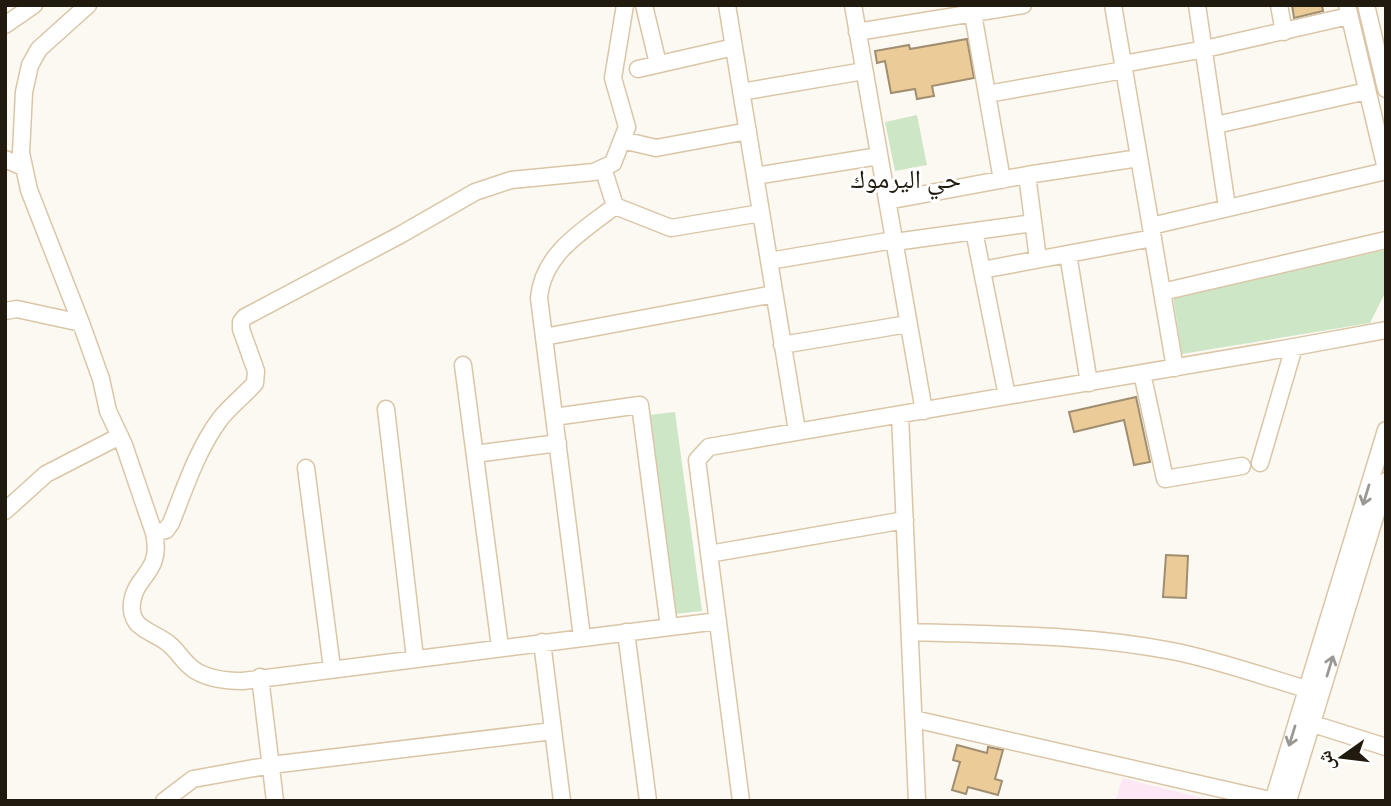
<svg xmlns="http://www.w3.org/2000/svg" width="1391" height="806" viewBox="0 0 1391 806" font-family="'Exo 2','Noto Naskh Arabic',sans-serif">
<rect width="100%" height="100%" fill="#fcf8f2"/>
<path fill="#fee7f4" d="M1122,778L1214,801H1116Z"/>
<path fill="#cde7c6" d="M917,115L927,165L895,171L885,122Z
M1386,250V291L1370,323L1182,354L1173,297Z
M675,412L702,611L675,614L649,415Z"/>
<path fill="#ebcc99" stroke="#a08e70" stroke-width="2" d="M1292,5H1322L1323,11L1294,18Z
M967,39L974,78L932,86L934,96L917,99L915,89L891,93L885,61L877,63L875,51L909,45L910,49Z
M1136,397L1150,462L1134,465L1124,420L1074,432L1069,412Z
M1166,555L1188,556L1186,598L1163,597Z
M957,745L987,753L988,747L1003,750L995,779L1002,781L998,795L968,787L966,794L952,790L960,762L953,760Z"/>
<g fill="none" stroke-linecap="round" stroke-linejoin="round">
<g stroke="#dac6a7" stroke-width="19">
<path id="minor" d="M88,5L39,49L30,65L24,92L21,153L29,190L81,323L101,379L108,411L124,445L154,533C163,573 135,575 132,603C131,610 133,618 137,623C145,632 160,636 169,644C179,652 184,664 196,671C209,679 227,681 243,681L718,621
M644,5L658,64
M727,5L797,431
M853,5L924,411
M1113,5L1175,368
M1197,5L1227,207
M1279,5L1284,32
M1347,5L1386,169
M1366,5L1386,89
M973,14L1002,180
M5,25L34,5
M857,32L1023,5
M1123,64L1205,49L1349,16
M638,69L734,47
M741,92L864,71
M987,94L1124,70
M1216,125L1367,91
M622,140L656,148L748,131
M5,159L23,167
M603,168L615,206L671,228L761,213
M1027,175L1038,259
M755,176L879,156
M887,201L1027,175L1139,158
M1151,226L1386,171
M974,231L1007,396
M1068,254L1089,383
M769,261L894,240L902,241L1033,223
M982,270L1153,238
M1162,292L1386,240
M5,311L17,309L81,323
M544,337L774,294
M782,345L908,324
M463,365L500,647
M1142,373L1165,479L1242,466
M386,409L415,658
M900,415L917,801
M554,417L640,405L669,627
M475,454L558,443
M1260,463L1294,347
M306,468L332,668
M5,511L46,474L120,436
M154,533L166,530L171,523C185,488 197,450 220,419C231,405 244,396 255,383L256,371L241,329V322L245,317L400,235L475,192L511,180L594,172L613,163L627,127L613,78L625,5
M709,554L905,520
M626,632L648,801
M910,632C998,635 1086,634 1172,651C1218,660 1262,676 1306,689
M582,637L539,298C543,253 583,231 615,206
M542,642L562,801
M260,677L275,801
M914,719L1274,801
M1313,724L1386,747
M164,801L193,779L271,765L553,731
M741,801L697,460L709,447L1294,347L1386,330
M1273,801L1386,430
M1288,801L1386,481"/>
</g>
<use href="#minor" stroke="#fff" stroke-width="16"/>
</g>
<defs><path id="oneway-shaft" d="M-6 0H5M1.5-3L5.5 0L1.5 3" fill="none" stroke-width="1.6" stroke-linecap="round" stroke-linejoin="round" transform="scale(1.75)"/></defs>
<g stroke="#9b9893">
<use href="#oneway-shaft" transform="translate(1366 495) rotate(107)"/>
<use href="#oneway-shaft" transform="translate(1330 666) rotate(-73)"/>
<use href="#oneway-shaft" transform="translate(1292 736) rotate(107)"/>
</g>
<g text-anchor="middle" stroke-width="6" stroke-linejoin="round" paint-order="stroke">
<g font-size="26" fill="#211a0e" stroke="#fff">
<text x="906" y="188">حي اليرموك</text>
</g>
</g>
<rect width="1391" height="806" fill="none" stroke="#211a0e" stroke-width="14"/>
<g transform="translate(1342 757) rotate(256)" stroke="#ffffff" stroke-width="5" paint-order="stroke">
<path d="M0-5L12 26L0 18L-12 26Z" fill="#211a0e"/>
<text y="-10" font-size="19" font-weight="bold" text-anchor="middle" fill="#211a0e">ش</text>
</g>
</svg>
